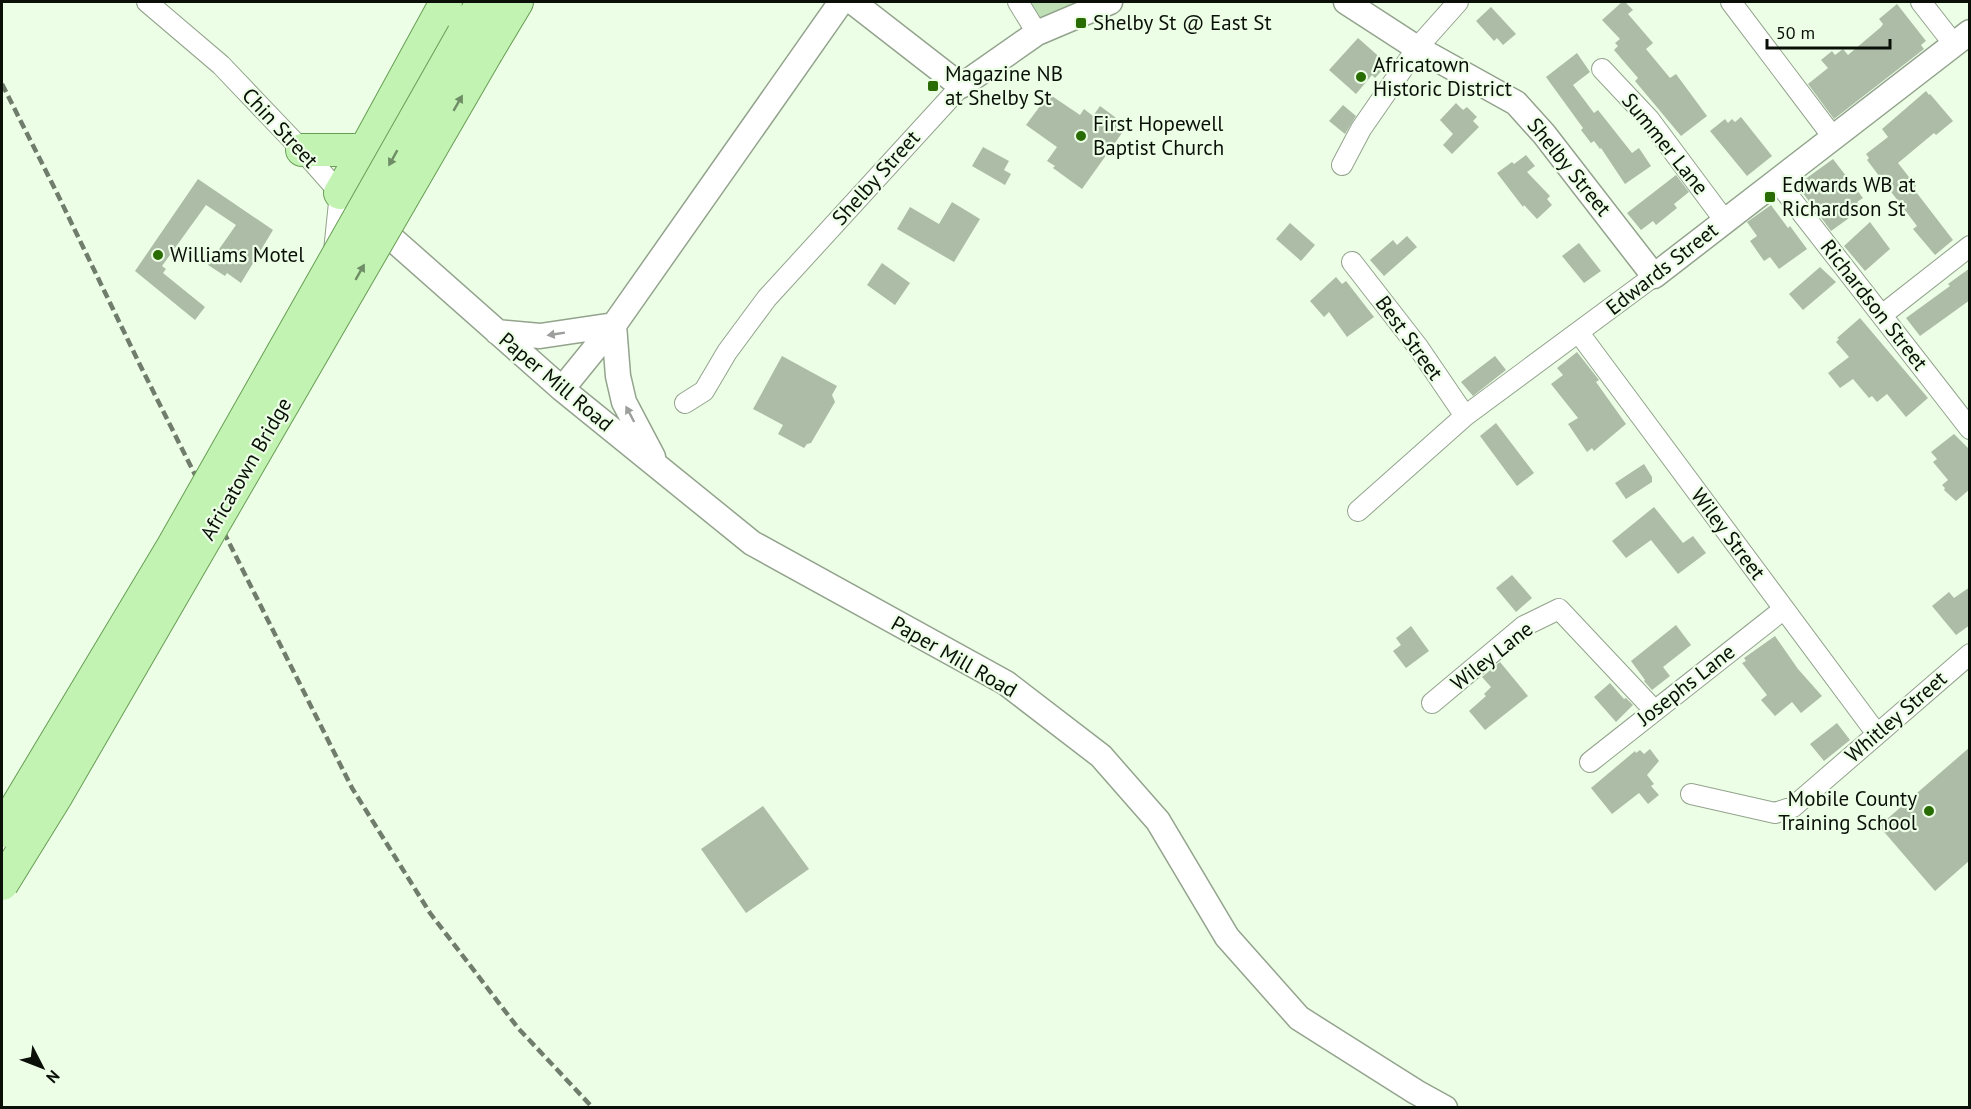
<svg xmlns="http://www.w3.org/2000/svg" width="1971" height="1109" viewBox="0 0 1971 1109" font-family="'PT Sans',sans-serif">
<rect width="100%" height="100%" fill="#ecfee6"/>
<path fill="#bfdfb5" d="M1018,2H1110L1037,33Z"/>
<path fill="#acbca6" d="M1622,2H1625L1633,10L1628,14L1653,43L1646,49L1670,78L1676,74L1707,116L1681,136L1635,81L1638,78L1614,50L1618,46L1615,43L1620,39L1602,20Z
M1897,4L1926,41L1921,45L1924,49L1834,119L1808,84L1828,68L1821,60L1832,51L1835,55L1843,49L1848,55L1881,27L1883,24L1879,19Z
M1491,7L1516,34L1503,45L1497,38L1494,41L1476,21Z
M1358,38L1384,61L1382,63L1386,66L1375,78L1372,75L1356,94L1329,70Z
M1577,53L1590,72L1573,85L1594,113L1598,110L1632,153L1639,148L1651,166L1625,184L1601,148L1600,149L1594,141L1591,143L1581,130L1583,128L1546,77Z
M1926,91L1929,95L1930,94L1953,121L1936,135L1934,133L1898,163L1916,186L1913,188L1953,240L1935,255L1913,229L1917,226L1867,160L1869,158L1866,154L1888,137L1882,129Z
M1049,94L1080,115L1084,109L1093,116L1100,106L1127,126L1082,189L1053,168L1055,166L1047,161L1057,147L1026,125Z
M1456,103L1463,110L1467,107L1477,117L1473,121L1479,127L1452,154L1443,145L1453,134L1440,120Z
M1343,105L1356,116L1345,134L1329,121Z
M1741,117L1772,156L1747,176L1710,131L1725,119L1728,123L1732,119L1735,122Z
M983,147L1009,161L1004,170L1011,174L1005,185L972,166Z
M1526,155L1535,166L1527,172L1550,196L1547,199L1552,205L1537,219L1524,205L1523,207L1497,173L1512,162L1514,164Z
M1833,159L1863,198L1857,202L1863,208L1831,231L1797,185Z
M1676,175L1689,192L1674,204L1677,208L1656,225L1653,221L1641,230L1627,213Z
M198,179L273,230L241,283L227,273L225,276L208,265L236,225L206,205L162,266L166,269L163,273L205,307L195,320L135,271Z
M952,202L980,219L954,262L897,229L910,207L939,224Z
M1771,205L1788,228L1790,226L1807,249L1779,269L1770,257L1764,261L1750,241L1757,236L1747,222Z
M1870,222L1890,249L1865,271L1844,246Z
M1290,223L1315,245L1301,261L1276,239Z
M1407,236L1417,247L1384,276L1370,260L1393,240L1397,245Z
M1579,243L1601,271L1584,283L1562,256Z
M882,263L910,283L895,305L867,285Z
M1820,267L1836,282L1803,310L1789,294Z
M1970,268V300L1920,336L1906,318L1950,286L1948,284Z
M1336,277L1342,284L1346,281L1374,317L1347,337L1329,312L1324,317L1310,301Z
M1860,318L1928,398L1906,417L1887,394L1877,402L1872,396L1869,398L1853,379L1840,388L1828,373L1849,357L1836,342L1839,339L1837,338Z
M1577,352L1599,380L1596,382L1626,424L1594,451L1592,448L1587,452L1568,424L1578,418L1551,384L1563,375L1557,368Z
M782,356L837,386L832,395L835,402L811,443L807,444L804,448L778,434L783,425L753,409Z
M1495,356L1506,370L1473,396L1461,382Z
M1496,423L1534,473L1517,486L1480,436Z
M1954,434L1970,450V489L1956,501L1944,490L1945,488L1942,485L1948,480L1933,462L1937,459L1931,452Z
M1644,464L1652,477V482L1626,499L1615,483Z
M1654,507L1683,543L1693,536L1706,553L1678,574L1651,540L1626,558L1612,541Z
M1512,575L1532,598L1516,612L1496,588Z
M1970,587V625L1956,635L1932,606L1949,592L1954,598Z
M1676,625L1691,645L1663,667L1670,676L1652,690L1644,681L1645,680L1631,661Z
M1411,626L1429,651L1406,668L1393,651L1401,645L1396,638Z
M1775,636L1798,669L1822,696L1801,713L1792,702L1775,716L1761,700L1767,695L1742,663L1746,661L1744,658Z
M1500,662L1528,696L1485,730L1469,711L1486,696L1484,694L1491,687L1482,677Z
M1610,683L1624,699L1626,698L1633,705L1616,722L1594,697Z
M1837,723L1850,740L1824,761L1810,744Z
M1970,747V860L1935,891L1879,826Z
M1650,749L1659,761L1647,775L1654,784L1651,786L1659,795L1648,804L1639,793L1612,814L1591,788L1635,751L1636,753L1640,750L1644,754Z
M763,806L809,869L746,913L701,849Z"/>
<g fill="none" stroke-linecap="round" stroke-linejoin="round">
<g stroke="#93a38d" stroke-width="22">
<path id="minor" d="M147,2L221,65L302,150L340,193L334,251
M1018,2L1037,33
M1731,2L1833,137
M1921,2L1953,43
M1602,69L1649,119L1725,221
M1342,165L1361,129L1417,48L1458,2
M1777,181L1970,429
M1352,262L1418,347L1465,416
M1882,315L1970,246
M1579,333L1877,734
M685,403L704,391L727,352L767,298L961,86
M1358,511L1465,416L1654,276
M1432,703L1524,626L1559,609L1654,710
M1590,762L1784,609
M1691,794L1775,813L1793,807L1970,654
M2,852L19,823"/>
</g>
<g stroke="#93a38d" stroke-width="27">
<path id="tertiary" d="M853,2L961,86L1037,33L1110,2
M1346,2L1417,48L1516,103L1544,134L1654,276L1970,32
M371,220L562,389L752,543L1006,683L1101,756L1158,821L1227,937L1299,1018L1416,1092L1445,1108
M497,332L540,336L614,325L618,376L624,402L653,457
M562,389L614,325L841,2"/>
</g>
<g stroke="#689e55" stroke-width="34">
<path id="primary" d="M463,34L483,2
M487,52L517,2
M302,150H365
M340,193L365,150L446,2"/>
</g>
<use href="#minor" stroke="#fff" stroke-width="20"/>
<use href="#tertiary" stroke="#fff" stroke-width="24"/>
<use href="#primary" stroke="#c2f3b2" stroke-width="32"/>
<path stroke="#707c6c" stroke-width="4.5" stroke-dasharray="9 4.5" stroke-linecap="butt" d="M2,84L56,191L140,365L352,788L430,913L518,1028L593,1108"/>
<g stroke="#689e55" stroke-width="34" stroke-linecap="butt">
<path id="primary-bridge" d="M2,831L173,546L463,34
M2,884L57,795L487,52"/>
</g>
<use href="#primary-bridge" stroke="#c2f3b2" stroke-width="32"/>
</g>
<defs><path id="oneway-solid" d="M-6-.8H1V-3.2L6.5 0L1 3.2V.8H-6Z" transform="scale(1.5)"/></defs>
<g fill="#6f8d66">
<use href="#oneway-solid" transform="translate(458 103) rotate(-60)"/>
<use href="#oneway-solid" transform="translate(393 158) rotate(119)"/>
<use href="#oneway-solid" transform="translate(360 272) rotate(-60)"/>
</g>
<g fill="#9d9f9c">
<use href="#oneway-solid" transform="translate(556 334) rotate(171)"/>
<use href="#oneway-solid" transform="translate(630 414) rotate(-118)"/>
</g>
<g fill="#296c03" stroke="#ecfee6" stroke-width="2">
<rect x="1075" y="17" width="12" height="12" rx="3"/>
<circle cx="1361" cy="77" r="6"/>
<rect x="927" y="80" width="12" height="12" rx="3"/>
<circle cx="1081" cy="136" r="6"/>
<rect x="1764" y="191" width="12" height="12" rx="3"/>
<circle cx="158" cy="255" r="6"/>
<circle cx="1929" cy="811" r="6"/>
</g>
<g text-anchor="middle" stroke-width="4.5" stroke-linejoin="round" paint-order="stroke">
<g font-size="21" fill="#0a1008" stroke="#ecfee6" text-anchor="start">
<text x="1093" y="30">Shelby St @ East St</text>
<text x="1373" y="72">Africatown<tspan x="1373" dy="24">Historic District</tspan></text>
<text x="945" y="81">Magazine NB<tspan x="945" dy="24">at Shelby St</tspan></text>
<text x="1093" y="131">First Hopewell<tspan x="1093" dy="24">Baptist Church</tspan></text>
<text x="1782" y="192">Edwards WB at<tspan x="1782" dy="24">Richardson St</tspan></text>
<text x="170" y="262">Williams Motel</text>
<text x="1917" y="806" text-anchor="end">Mobile County<tspan x="1917" dy="24">Training School</tspan></text>
</g>
<g font-size="21" fill="#0a1008" stroke="#ecfee6">
<text transform="translate(280 128) rotate(47)" y="7">Chin Street</text>
<text transform="translate(1665 144) rotate(51)" y="7">Summer Lane</text>
<text transform="translate(1569 167) rotate(51)" y="7">Shelby Street</text>
<text transform="translate(876 178) rotate(-48)" y="7">Shelby Street</text>
<text transform="translate(1662 269) rotate(-38)" y="7">Edwards Street</text>
<text transform="translate(1874 305) rotate(52)" y="7">Richardson Street</text>
<text transform="translate(1409 338) rotate(54)" y="7">Best Street</text>
<text transform="translate(556 382) rotate(40)" y="7">Paper Mill Road</text>
<text transform="translate(246 469) rotate(-60)" y="7">Africatown Bridge</text>
<text transform="translate(1728 534) rotate(53)" y="7">Wiley Street</text>
<text transform="translate(1492 656) rotate(-38)" y="7">Wiley Lane</text>
<text transform="translate(954 657) rotate(30)" y="7">Paper Mill Road</text>
<text transform="translate(1686 685) rotate(-38)" y="7">Josephs Lane</text>
<text transform="translate(1896 717) rotate(-41)" y="7">Whitley Street</text>
</g>
</g>
<rect width="1971" height="1109" fill="none" stroke="#0a1008" stroke-width="6"/>
<g transform="translate(42 1067) rotate(132)" stroke="#ecfee6" stroke-width="4.5" paint-order="stroke">
<path d="M0-4.5L10 22L0 15L-10 22Z" fill="#0a1008"/>
<text y="-9" font-size="16" font-weight="bold" text-anchor="middle" fill="#0a1008">N</text>
</g>
<path d="M1767 39v9h123v-9" fill="none" stroke="#0a1008" stroke-width="3"/>
<text x="1776" y="39" font-size="18" fill="#0a1008" stroke="#ecfee6" stroke-width="4.5" paint-order="stroke">50 m</text>
</svg>
